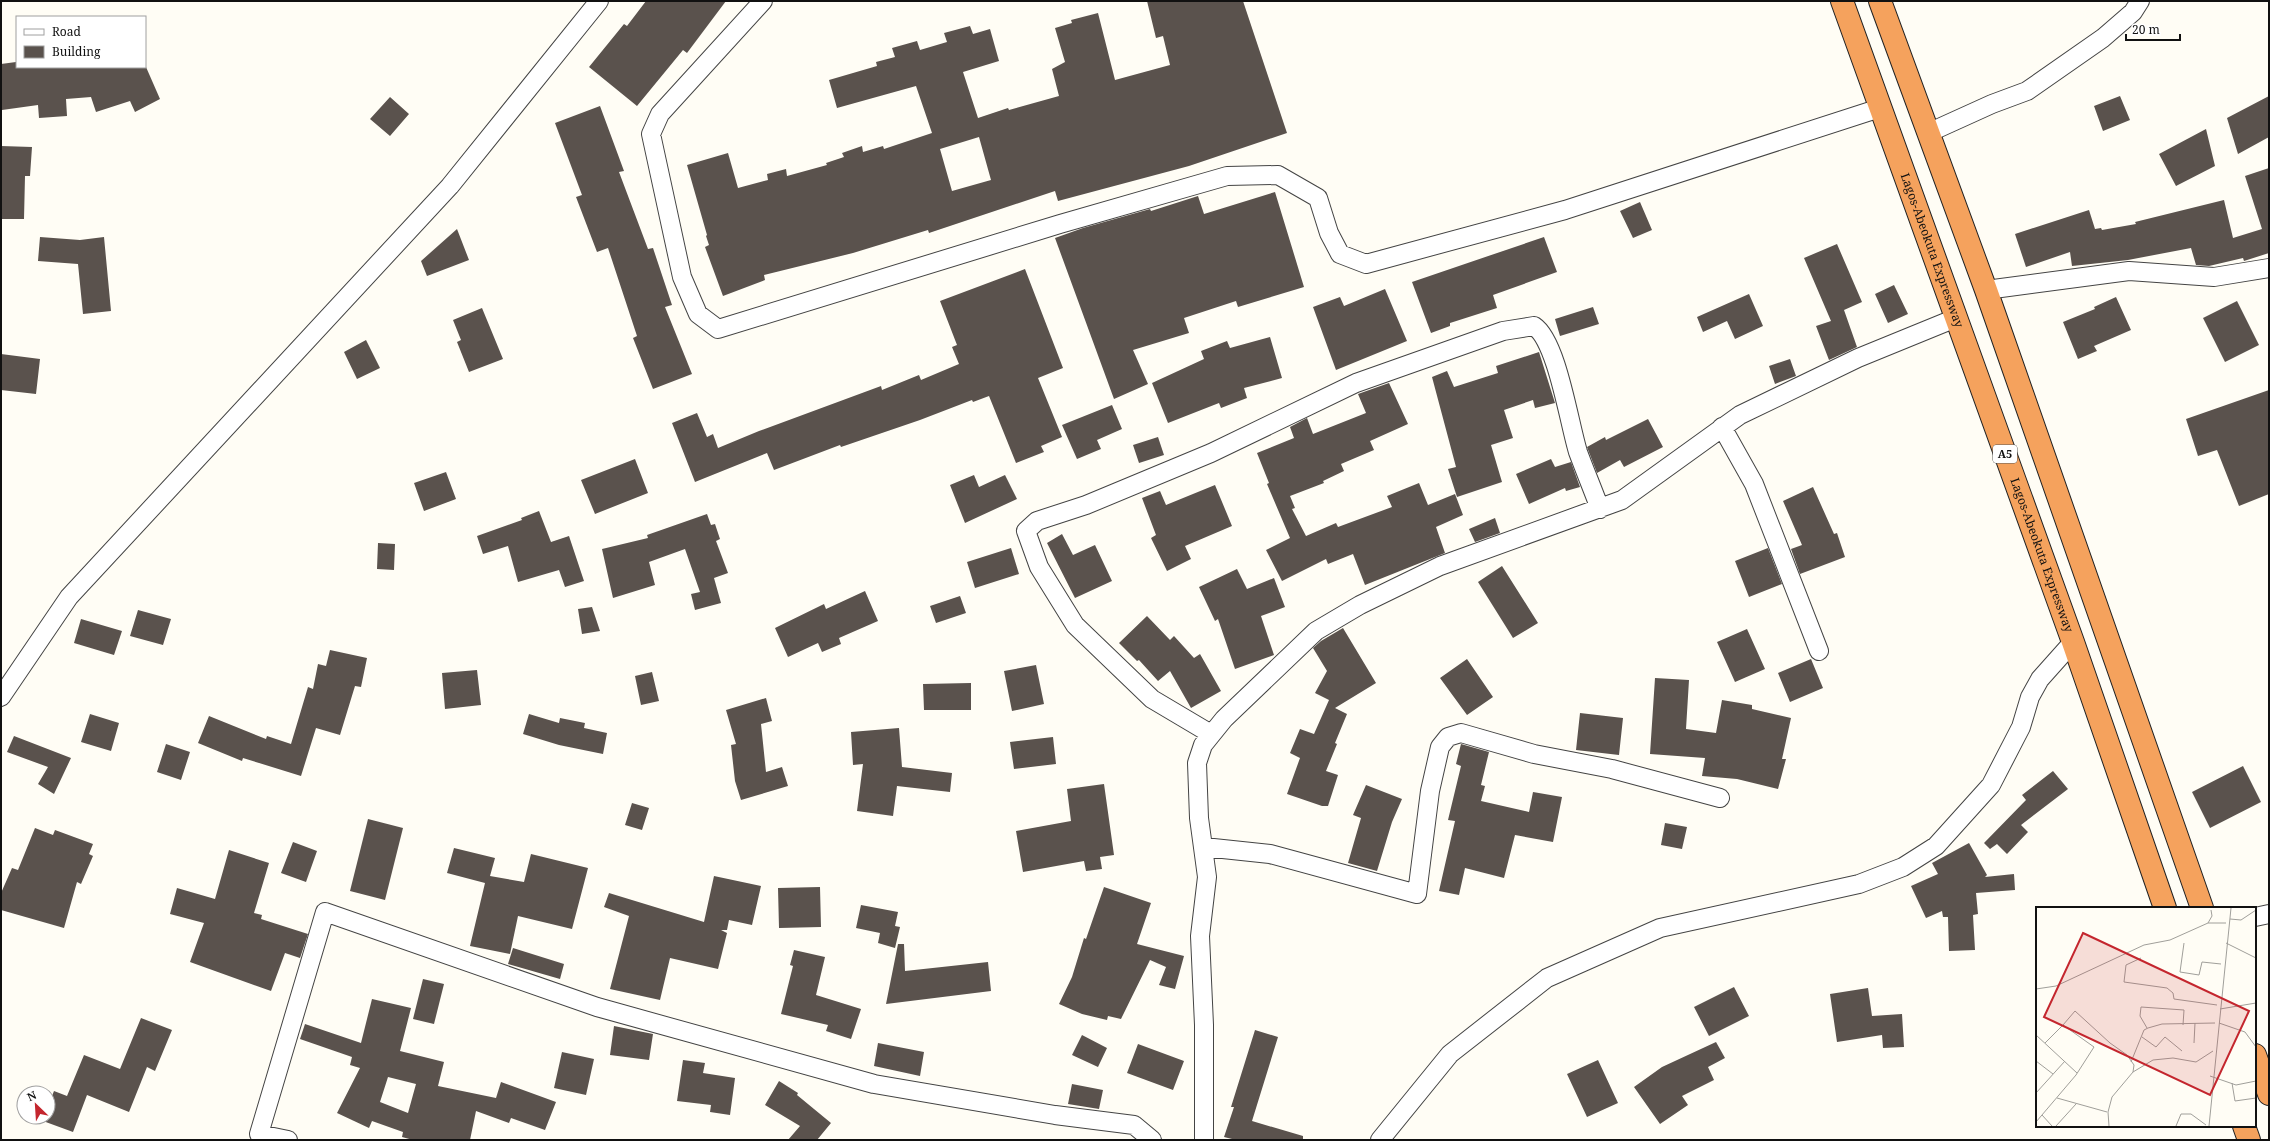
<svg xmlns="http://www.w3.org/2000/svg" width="2270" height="1141" viewBox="0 0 2270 1141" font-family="'Noto Serif',serif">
<rect width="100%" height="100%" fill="#fffdf5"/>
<path fill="#5a524d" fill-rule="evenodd" d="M646,1H726L687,53L683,50L637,106L589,67L624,24L627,26Z
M1147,1H1243L1287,133L1189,166L1058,201L1055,191L929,233L928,230L853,253L764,275L765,280L723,296L705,247L709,245L706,236L707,235L687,165L728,153L738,188L768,180L767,174L786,169L787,176L827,165L826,163L844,157L842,153L862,146L863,152L883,146L884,149L932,133L916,86L837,108L829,80L877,66L876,62L895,57L892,48L917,41L920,50L947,42L944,33L970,26L973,34L990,29L999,61L963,72L978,118L1008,108L1009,110L1059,96L1052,69L1065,62L1055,28L1072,23L1071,20L1098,13L1115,80L1170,65L1163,36L1156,38ZM979,137L991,180L952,191L940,149Z
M16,62L17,67H146L160,99L135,112L130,101L96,112L91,97L66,99L67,116L39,118L38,105L2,110L1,64Z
M2120,96L2130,120L2103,131L2094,106Z
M2269,96V137L2238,154L2227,118Z
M390,97L409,114L390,136L370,119Z
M600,106L624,171L619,172L648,249L653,248L672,305L665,307L692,374L653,389L633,338L637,336L608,248L597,252L576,197L582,195L555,123Z
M2206,129L2215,166L2176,186L2159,154Z
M1,146L32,147L30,176H25L24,219H1Z
M2269,168V253L2244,261L2243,258L2209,266L2196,265L2191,248L2128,260L2072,266L2070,252L2026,267L2015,234L2089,210L2095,229L2101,228L2102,230L2136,224L2135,222L2224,200L2233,238L2262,229L2245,176Z
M1275,192L1304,287L1238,307L1236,301L1184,318L1189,333L1133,350L1148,384L1114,399L1055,238L1083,228L1150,209L1151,211L1198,196L1204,214Z
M1640,202L1652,230L1633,238L1620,211Z
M457,229L469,260L427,276L421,261Z
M40,237L80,240L104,237L111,311L83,314L78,264L38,261Z
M1544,237L1557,272L1493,295L1497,308L1450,323V326L1431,333L1412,282Z
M1837,244L1862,302L1844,310L1857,347L1829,360L1816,326L1831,321L1804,258Z
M1025,269L1063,368L1038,378L1062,437L1041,446L1044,452L1016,463L989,396L973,402L972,400L920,420L841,447L840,445L774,470L767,453L695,482L672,423L697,413L707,437L713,434L718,448L759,431L881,386L882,390L919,375L921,380L959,364L952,347L957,345L940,301Z
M1894,285L1908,314L1888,323L1875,294Z
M1385,289L1407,341L1336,370L1313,307L1340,297L1344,306Z
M1749,294L1763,326L1735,339L1727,321L1703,332L1697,317Z
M2116,297L2131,330L2094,346L2097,351L2078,359L2063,322L2095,309L2094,307Z
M2237,301L2259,345L2225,362L2203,318Z
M1593,307L1599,324L1560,336L1555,319Z
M482,308L503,359L469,372L457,342L461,340L453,320Z
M1270,337L1282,378L1244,388L1247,398L1221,408L1219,403L1168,423L1152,383L1204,359L1201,351L1227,341L1230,348Z
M366,340L380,368L357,379L344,352Z
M1539,352L1555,403L1535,408L1533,400L1504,410L1513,438L1491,445L1502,482L1457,497L1448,469L1456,467L1432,377L1447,371L1454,387L1498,373L1496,366Z
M1,354L40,359L36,394L1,390Z
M1790,359L1796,376L1775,384L1769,366Z
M1389,383L1408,424L1370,441L1374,450L1341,464L1344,471L1323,481L1324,483L1290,496L1295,508L1292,509L1306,536L1336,523L1338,527L1392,507L1387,496L1419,483L1428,505L1455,494L1463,515L1436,527L1445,553L1365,585L1353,554L1328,564L1326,559L1282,581L1266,550L1290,538L1267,484L1269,483L1257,453L1294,438L1290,427L1307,418L1313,434L1366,413L1358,394Z
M2269,390V494L2239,506L2217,450L2198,456L2186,419Z
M1112,405L1122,429L1097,440L1101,449L1077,459L1062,425Z
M1648,419L1663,447L1624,467L1620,460L1597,473L1587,447L1605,437L1606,440Z
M1158,437L1164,455L1139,463L1133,445Z
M635,459L648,493L595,514L581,480Z
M1551,459L1555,467L1571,462L1580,487L1566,491L1565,488L1529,504L1516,474Z
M446,472L456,499L424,511L414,483Z
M974,475L979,487L1005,475L1017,499L965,523L950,485Z
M1215,485L1232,526L1185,546L1191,559L1167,571L1151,538L1156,535L1142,498L1160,491L1166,505Z
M1813,487L1834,534L1837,533L1845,557L1800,574L1791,549L1802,545L1783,501Z
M539,511L551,542L569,536L584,581L565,587L559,570L518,582L508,546L483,554L477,536L522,520L521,518Z
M707,514L711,525L715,524L720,539L716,541L728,573L714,578L721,603L695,610L691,594L700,592L685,549L649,562L655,585L613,598L602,549L648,538L647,535Z
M1495,518L1500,533L1475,542L1469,529Z
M1062,534L1073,555L1095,545L1112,581L1075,598L1047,543Z
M378,543L395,544L394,570L377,569Z
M1011,548L1019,574L975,588L967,562Z
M1768,548L1782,584L1749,597L1735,561Z
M1502,566L1538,623L1513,638L1478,582Z
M1237,569L1247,589L1274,578L1285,607L1261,616L1274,655L1235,669L1218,619L1215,621L1199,587Z
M865,591L878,621L839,638L841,644L822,652L818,643L788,657L775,628L824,604L826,609Z
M960,596L966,613L936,623L930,606Z
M592,607L600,631L582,634L578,609Z
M138,610L171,619L163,645L130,636Z
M1147,616L1170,640L1174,636L1194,658L1200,654L1221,691L1191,708L1170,671L1158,681L1139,660L1137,661L1119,643Z
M81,619L122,631L114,655L74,643Z
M1343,628L1376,683L1335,708L1347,714L1335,743L1337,744L1326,771L1338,775L1328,806H1322L1287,794L1300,758L1290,753L1300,729L1314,734L1329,700L1315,693L1327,671L1313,648L1321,641Z
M1747,629L1765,669L1735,682L1717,642Z
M330,650L367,658L361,687L355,686L340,735L316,728L301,776L243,758L242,761L198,743L209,716L266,739L267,736L291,744L308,687L313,689L318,664L326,666Z
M1467,659L1493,697L1467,715L1440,678Z
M1811,659L1823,688L1790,702L1778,673Z
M1036,665L1044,704L1012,711L1004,671Z
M477,670L481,705L445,709L442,673Z
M652,672L659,701L641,705L635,676Z
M1655,678L1689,680L1686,729L1716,733L1722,700L1752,705V709L1791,718L1782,759H1786L1778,789L1737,779L1702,776L1705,758L1650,754Z
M971,683V710H924L923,684Z
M766,698L772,721L761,724L766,772L782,767L788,786L741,800L735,781L731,745L736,744L726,710Z
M1580,713L1623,718L1619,755L1576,750Z
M90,714L119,723L111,751L81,742Z
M529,714L559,723L560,718L585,723L584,728L607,733L603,754L559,745L523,734Z
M899,728L902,767L952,773L950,792L897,786L893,816L857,811L863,764L853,765L851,732Z
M14,736L71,758L54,794L38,784L48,767L7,752Z
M1053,737L1056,764L1014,769L1010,742Z
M166,744L190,752L181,780L157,772Z
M1461,744L1489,752L1481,785L1485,786L1481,801L1529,812L1533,792L1562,797L1553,842L1515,835L1504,878L1465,868L1459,895L1439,891L1455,821L1448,820L1461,766L1456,764Z
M2243,766L2261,802L2210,828L2192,792Z
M2053,771L2068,789L2021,825L2028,832L2007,854L1997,844L1990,849L1984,843L2026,800L2022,795Z
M1104,784L1114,855L1100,857L1102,869L1086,871L1084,861L1023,872L1016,831L1071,821L1067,789Z
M1366,785L1402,799L1392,822L1377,871L1348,863L1361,818L1353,815Z
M632,803L649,808L642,830L625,825Z
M368,819L403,828L385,900L350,891Z
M1665,823L1687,827L1682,849L1661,845Z
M35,828L53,835L55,830L93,844L89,854L93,856L81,884L77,882L64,928L1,910V893L12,868L18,870Z
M293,842L317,851L306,882L281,873Z
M1969,843L1987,875L1985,877L2014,874L2015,890L1976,893L1978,914L1973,915L1975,950L1949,951L1948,917H1943L1942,911L1926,918L1911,886L1938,874L1932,863Z
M454,848L495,858L490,876L524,882L531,854L588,868L572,929L518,916L510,954L470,946L485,883L447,873Z
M229,850L269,863L254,913L262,915L261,919L308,934L300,958L285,953L271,991L190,962L204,923L170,914L177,888L215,899Z
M714,876L761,886L752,925L729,920L727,930H721L727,933L718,969L670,958L660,1000L610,989L629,916L604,907L609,893L704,922Z
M820,887L821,927L779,928L778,888Z
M1104,887L1151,903L1137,944L1184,956L1175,989L1159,985L1166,967L1150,960L1121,1019L1108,1016L1107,1020L1082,1014L1059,1004L1072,977L1084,938L1086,939Z
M861,905L898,912L895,926L900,927L895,948L878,943L880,933L856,928Z
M898,944H904L905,971L988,962L991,991L886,1004Z
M513,948L564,964L560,979L508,964Z
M794,950L825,957L816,995L861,1009L851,1039L826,1031L828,1025L781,1014L793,966L790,965Z
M423,979L444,984L434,1024L413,1019Z
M1734,987L1749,1016L1709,1036L1694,1007Z
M1868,988L1872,1016L1902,1014L1904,1047L1883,1048L1882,1035L1837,1042L1830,994Z
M372,999L411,1008L400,1051L444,1062L438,1086L496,1098L501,1082L556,1102L545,1130L511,1118L509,1123L476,1111L470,1140H413L402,1137L403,1132L372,1121L369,1128L337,1113L360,1068L350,1065L352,1057L300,1039L305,1024L361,1043ZM388,1077L416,1084L408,1113L380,1102Z
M141,1018L172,1030L155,1071L147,1067L129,1112L87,1095L73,1132L43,1121L44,1117H48V1106L54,1091L67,1096L84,1055L120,1069Z
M614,1026L653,1034L649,1060L610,1055Z
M1255,1030L1278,1037L1252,1121L1303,1136V1140H1236L1224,1137L1234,1107H1231Z
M1082,1035L1107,1048L1098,1067L1072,1055Z
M1716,1042L1725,1058L1708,1067L1714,1080L1682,1096L1688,1105L1660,1124L1634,1087L1662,1067Z
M878,1043L924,1052L920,1076L874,1066Z
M1138,1044L1184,1061L1173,1090L1127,1073Z
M562,1052L594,1059L586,1095L554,1088Z
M683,1060L705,1063L703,1073L735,1078L730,1115L710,1112L711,1105L677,1101Z
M1598,1060L1618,1103L1587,1117L1567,1074Z
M779,1081L798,1093L797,1095L831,1123L817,1140H788L800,1126L765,1105Z
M1072,1084L1103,1090L1099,1109L1068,1104Z"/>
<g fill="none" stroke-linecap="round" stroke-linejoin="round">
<g stroke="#444" stroke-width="20">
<path id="street" d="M763,1L660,114L651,134L682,277L698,314L718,329L1060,224L1227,176L1278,175L1318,198L1329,233L1340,254L1366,264L1565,210L1880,108
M1928,133L1992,104L2027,91L2103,38L2133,12L2140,1
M1986,290L2129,271L2214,277L2269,268
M1722,427L1754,484L1819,651
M1,697L69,597L450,186L599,1
M1211,734L1152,699L1075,625L1039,567L1026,531L1037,521L1086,505L1211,453L1356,383L1503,331L1534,326C1557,341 1569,423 1578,452C1585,471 1593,490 1600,509
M1204,847L1270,854L1417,894L1430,791L1440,747L1448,737L1461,733L1534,754L1612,769L1720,798
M2255,917L2269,914
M288,1140L259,1134L325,912L597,1007L874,1084L1055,1115L1134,1125L1152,1140
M1204,1140V1025L1200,936L1207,877L1199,818L1197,763L1203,745L1224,719L1316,631L1360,605L1440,566L1622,500L1740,415L1858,358L1956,318
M1380,1140L1450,1054L1547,978L1660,928L1859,884L1903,867L1936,846L1991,785L2021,727L2030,697L2040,679L2073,642"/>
</g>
<g stroke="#222" stroke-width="24">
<g id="highway">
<path id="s1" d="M1842,1L2073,642L2165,908"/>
<path d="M1880,1L1986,290L2202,908"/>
<path d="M2255,1055L2269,1094"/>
<path d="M2244,1126L2249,1140"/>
</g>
</g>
<use href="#street" stroke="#fff" stroke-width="18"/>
<use href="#highway" stroke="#f5a25d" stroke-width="22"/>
</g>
<g text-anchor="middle" stroke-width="4" stroke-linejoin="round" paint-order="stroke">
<rect fill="#fff" stroke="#585858" stroke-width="1" x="1993" y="445" width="24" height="18" rx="3"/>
<g font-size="11" font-weight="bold" fill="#111">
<text x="2005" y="458">A5</text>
</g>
<g font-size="12" fill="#111" stroke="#fff">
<text dy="4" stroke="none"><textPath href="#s1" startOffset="265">Lagos-Abeokuta Expressway</textPath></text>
<text dy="4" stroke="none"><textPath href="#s1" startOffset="589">Lagos-Abeokuta Expressway</textPath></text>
</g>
</g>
<g transform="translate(2036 907)">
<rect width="220" height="220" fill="#fffdf5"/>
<path fill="none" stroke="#a09f9a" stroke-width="1" d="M194,12L205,13L220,3M172,16L176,9L175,3M148,36L144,65L163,68L166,55L185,57M190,36L220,51M105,51L90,58L88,75L131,81L137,86L138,92L181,98M0,82L20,79L108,38L134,33L172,16H190M184,102L220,96M183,116L209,125L220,140M111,121L104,109L105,100L148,103L147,118M0,128L41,166M106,130L120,140L129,130L146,144M9,136L27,118M158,136L159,116M0,154L17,167M95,155L108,123L112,121L126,117L179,116M174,169L200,178L220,174M196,176L199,194L220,191M0,186L29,154M21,191L71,205M6,208L16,219M0,215L40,168L58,140L27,118L39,104L74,136L91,148L98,158L97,165M20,219L40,197M73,219L72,205L76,190L97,165L117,153L137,151L160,155L177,144M140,219L145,207H155L170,218M173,219L195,1"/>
<path fill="#c4262e" fill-opacity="0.15" stroke="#c4262e" stroke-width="2" d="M47,26L213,104L174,188L8,110Z"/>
<rect width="220" height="220" fill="none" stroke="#111" stroke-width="2"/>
</g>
<rect width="2270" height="1141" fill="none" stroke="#111111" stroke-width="4"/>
<rect x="16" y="16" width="130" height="52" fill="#ffffff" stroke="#a0a0a0"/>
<rect x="24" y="29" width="20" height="6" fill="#ffffff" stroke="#a0a0a0"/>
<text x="52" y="36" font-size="12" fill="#111111">Road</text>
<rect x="24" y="46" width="20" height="12" fill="#5a524d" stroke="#a0a0a0"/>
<text x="52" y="56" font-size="12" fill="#111111">Building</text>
<g transform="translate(36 1105) rotate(335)"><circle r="19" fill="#ffffff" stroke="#a0a0a0"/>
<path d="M0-3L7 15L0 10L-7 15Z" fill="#c4262e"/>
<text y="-6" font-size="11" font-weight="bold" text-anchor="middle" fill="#111111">N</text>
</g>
<path d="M2126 34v6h54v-6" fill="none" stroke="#111111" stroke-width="2"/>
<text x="2132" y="34" font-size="12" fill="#111111" stroke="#ffffff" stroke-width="3" paint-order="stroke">20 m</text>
</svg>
